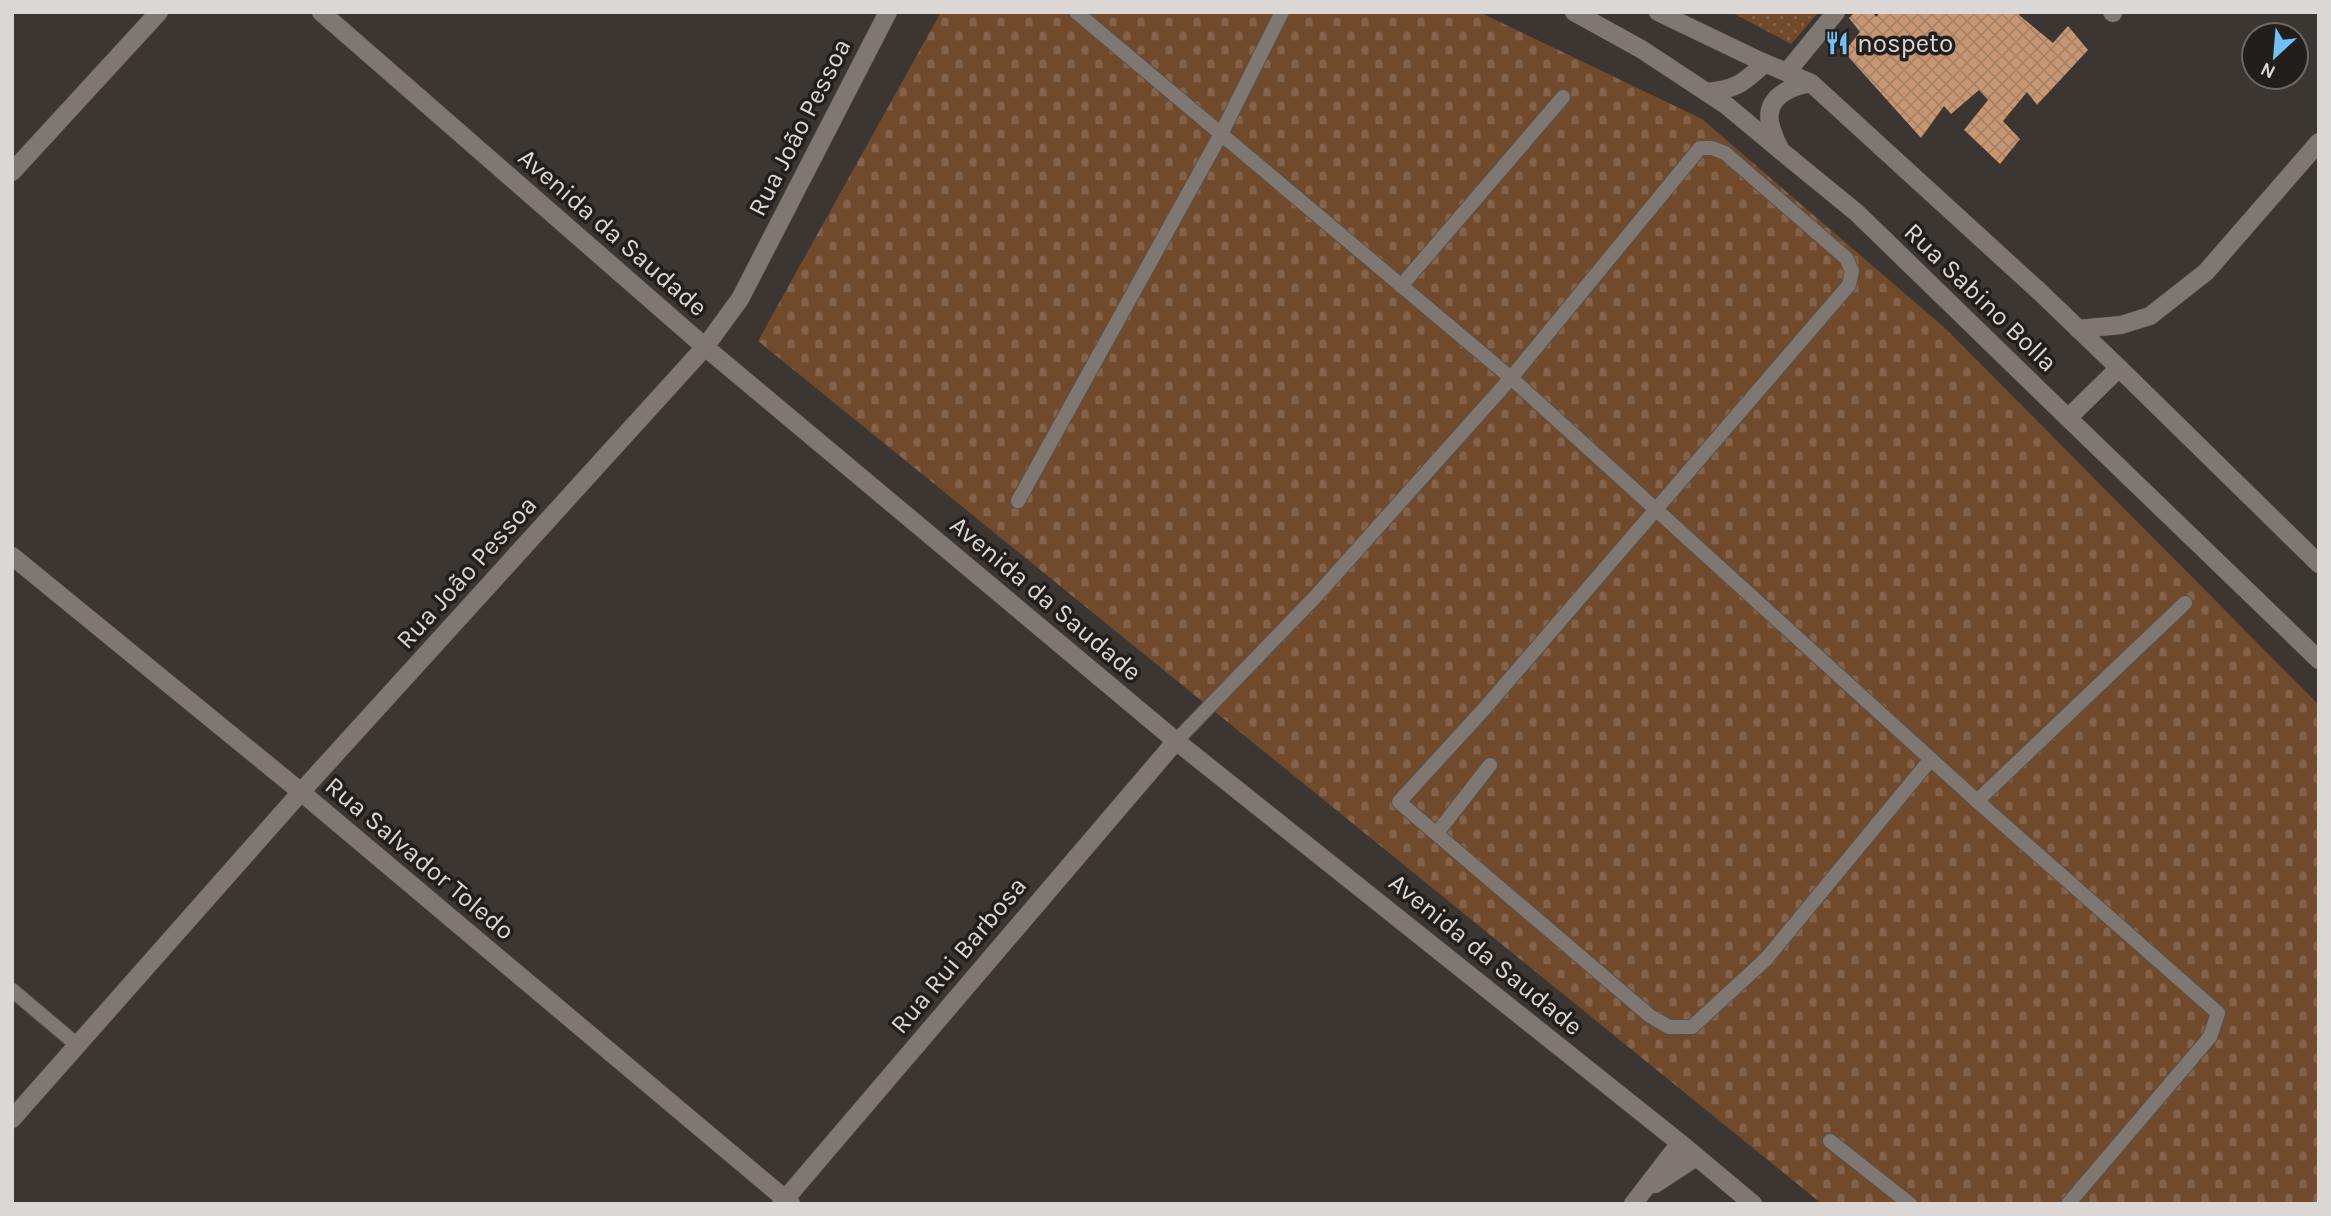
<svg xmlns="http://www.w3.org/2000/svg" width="2331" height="1216" viewBox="0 0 2331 1216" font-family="Karla,sans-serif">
<defs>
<pattern id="grass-dots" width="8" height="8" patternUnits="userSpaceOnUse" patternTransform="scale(1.75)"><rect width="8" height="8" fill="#714a2c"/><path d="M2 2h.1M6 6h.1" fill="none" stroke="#85634a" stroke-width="1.8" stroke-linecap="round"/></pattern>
<pattern id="cemetery-stones" width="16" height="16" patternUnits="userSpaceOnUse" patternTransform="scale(1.75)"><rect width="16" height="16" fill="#714a2c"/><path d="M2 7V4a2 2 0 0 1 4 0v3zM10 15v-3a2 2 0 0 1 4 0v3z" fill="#85634a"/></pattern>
<pattern id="building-cross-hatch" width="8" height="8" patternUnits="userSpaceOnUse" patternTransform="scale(1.75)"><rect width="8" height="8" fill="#c89772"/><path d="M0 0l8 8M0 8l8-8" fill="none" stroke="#a68166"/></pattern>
</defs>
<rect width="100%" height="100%" fill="#3c3632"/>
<path fill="url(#grass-dots)" d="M1731,12H1819L1791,44Z"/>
<path fill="url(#cemetery-stones)" d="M941,12H1479L1702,119L1946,329L2319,705V1204H1822L758,341Z"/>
<path fill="url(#building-cross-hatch)" d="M1855,12H1873L1876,17L1880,12H2019V15L2053,43L2068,26L2088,50L2037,105L2027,92L2003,121L2020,139L2000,164L1964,130L1988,100L1979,90L1951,114L1944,106L1921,138L1844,52L1860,32L1849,18Z"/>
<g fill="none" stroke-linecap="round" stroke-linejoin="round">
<g stroke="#57524e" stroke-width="16">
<path id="service" d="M1076,12L1511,378L1977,801L2218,1013L2210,1037L2068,1204
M1401,286L1563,97
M1018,501L1221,134L1282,12
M1176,741L1317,595L1511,378L1700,148H1712L1725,153L1846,258L1852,271L1849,285L1485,708L1399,802L1650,1016L1669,1027H1692L1766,959L1931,759
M1977,801L2185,603
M1437,833L1490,765
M12,990L76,1044
M1830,1141L1910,1204"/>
</g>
<g stroke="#57524e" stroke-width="19">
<path id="minor" d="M2112,12L2113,13
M1655,1184L1696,1157
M781,1204L1176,741
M1633,1204L1680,1143"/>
</g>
<g stroke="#57524e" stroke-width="19">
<path id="tertiary" d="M321,12L705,347L1176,741L1680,1143L1753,1204
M2078,329L2121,325L2150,316L2206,272L2319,142
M2119,368L2319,564
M2068,418L2319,660
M12,556L301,792L791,1204"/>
</g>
<g stroke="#57524e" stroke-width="19">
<path id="secondary" d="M1574,12L1641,49L1726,105L1780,150L1857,213L2068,418L2119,368L2041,293L1811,83L1758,60L1658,12
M1787,72L1836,12
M1706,92C1737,89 1742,84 1765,63
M1780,149C1776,141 1772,132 1770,123C1765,97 1791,86 1811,83
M12,172L159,12
M12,1119L301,792L705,347L740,299L888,12"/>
</g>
<use href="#service" stroke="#7e7772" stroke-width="14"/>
<use href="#minor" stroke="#7e7772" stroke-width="18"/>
<use href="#tertiary" stroke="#7e7772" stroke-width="18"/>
<use href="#secondary" stroke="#7e7772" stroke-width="18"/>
</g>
<defs>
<g id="restaurant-bare" transform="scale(1.89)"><path d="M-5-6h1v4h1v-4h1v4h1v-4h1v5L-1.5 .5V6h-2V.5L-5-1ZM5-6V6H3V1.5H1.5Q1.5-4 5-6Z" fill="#70c1f4" stroke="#211e1c" stroke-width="2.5" paint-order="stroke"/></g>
</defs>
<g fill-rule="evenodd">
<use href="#restaurant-bare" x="1837" y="43"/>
</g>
<g text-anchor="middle" stroke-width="7" stroke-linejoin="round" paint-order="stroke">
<g font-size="26" fill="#dbd7d5" stroke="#211e1c" text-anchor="start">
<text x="1857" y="52">nospeto</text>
</g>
<g font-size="26" fill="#dbd7d5" stroke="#211e1c">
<text transform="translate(799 127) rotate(-63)" y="9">Rua João Pessoa</text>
<text transform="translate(613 232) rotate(41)" y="9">Avenida da Saudade</text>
<text transform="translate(1981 297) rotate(44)" y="9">Rua Sabino Bolla</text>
<text transform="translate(466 572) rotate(-48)" y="9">Rua João Pessoa</text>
<text transform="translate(1046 598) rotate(40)" y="9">Avenida da Saudade</text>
<text transform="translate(420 858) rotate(40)" y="9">Rua Salvador Toledo</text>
<text transform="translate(1486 954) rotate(39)" y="9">Avenida da Saudade</text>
<text transform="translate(958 955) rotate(-50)" y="9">Rua Rui Barbosa</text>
</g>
</g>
<rect width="2331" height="1216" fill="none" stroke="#dbd7d5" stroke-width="28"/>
<g transform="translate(2275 56) rotate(206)"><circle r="33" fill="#211e1c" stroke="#6b6866" stroke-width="2"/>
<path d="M0-5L12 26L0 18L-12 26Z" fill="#70c1f4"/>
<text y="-10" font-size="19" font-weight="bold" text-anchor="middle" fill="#dbd7d5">N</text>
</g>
</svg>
